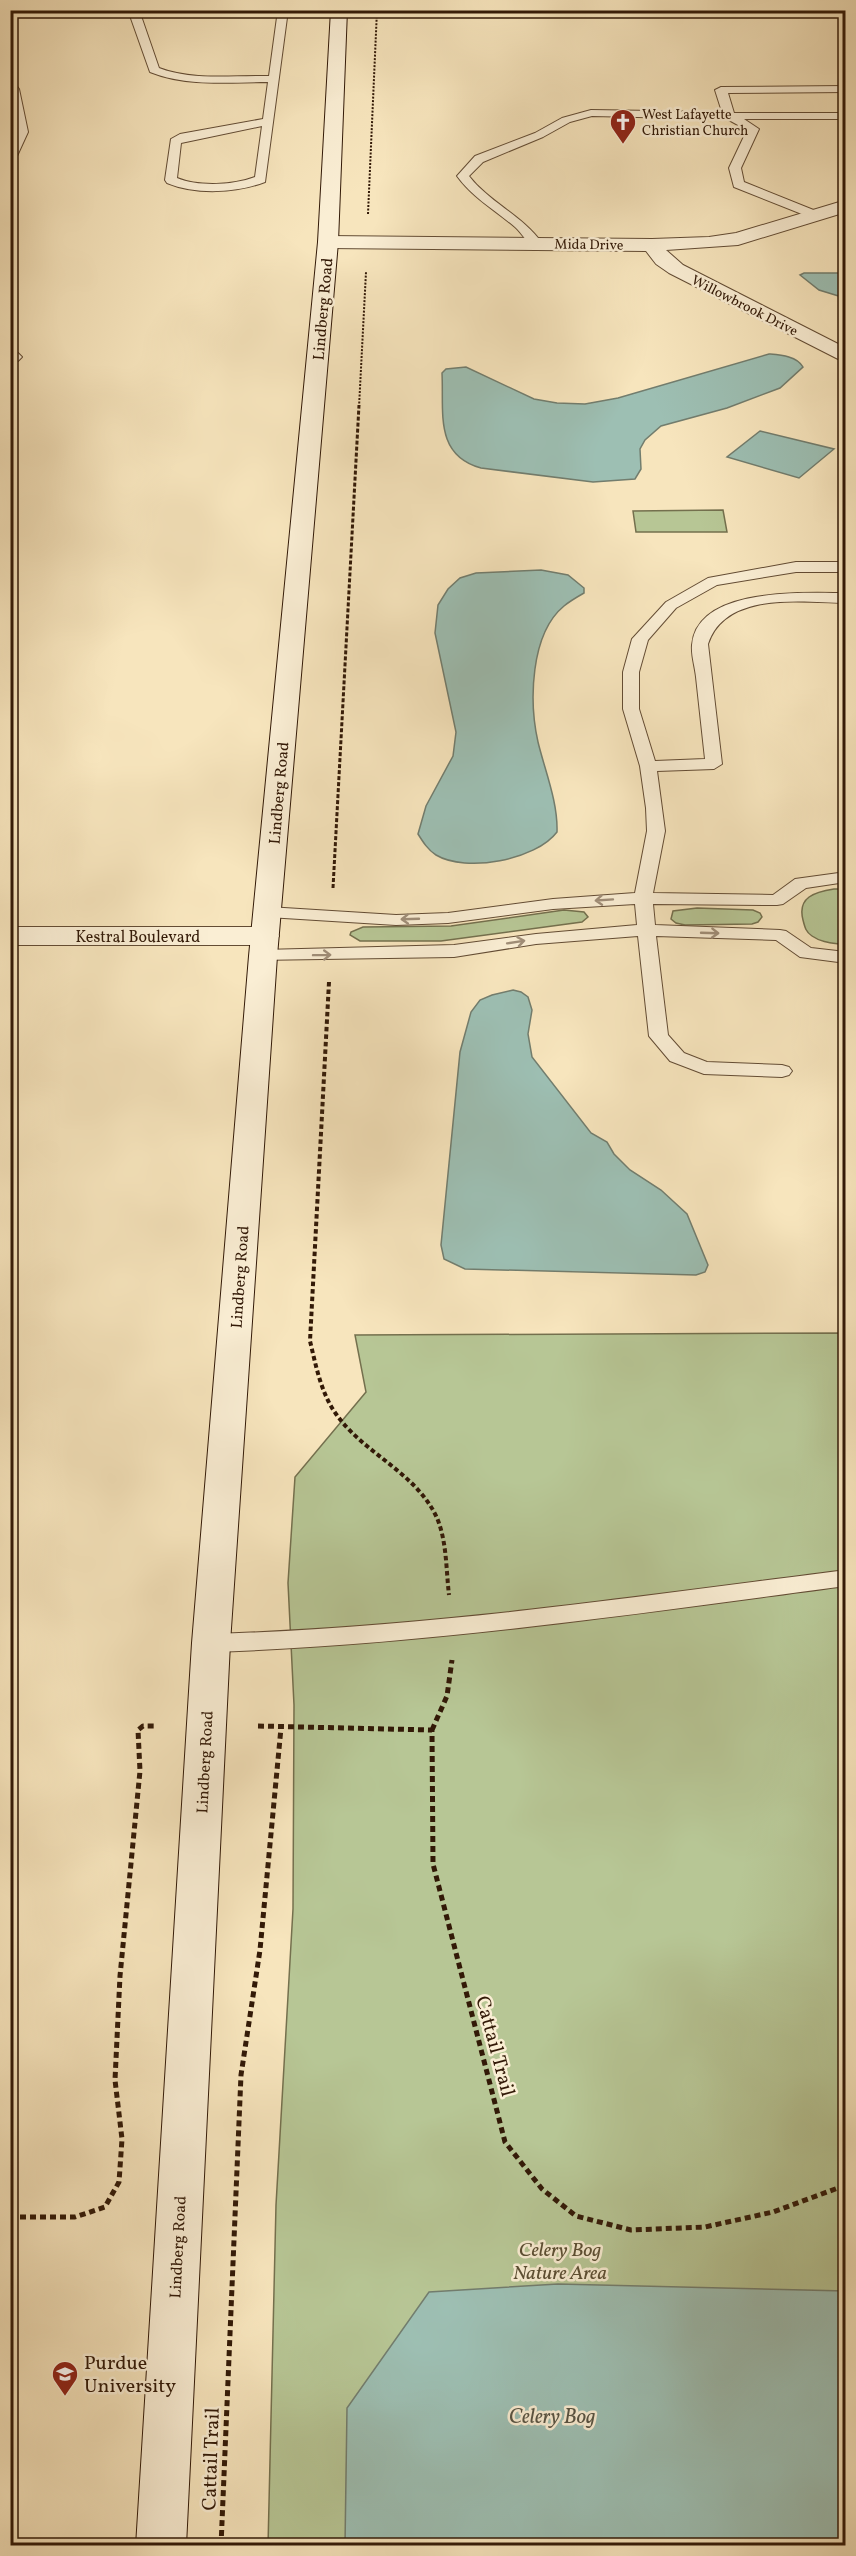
<svg xmlns="http://www.w3.org/2000/svg" width="856" height="2556" viewBox="0 0 856 2556" font-family="Vollkorn,serif">
<rect width="100%" height="100%" fill="#f7e5bd"/>
<filter id="stains"><feTurbulence type="fractalNoise" baseFrequency=".00333" numOctaves="4"/><feColorMatrix values="0 0 0 0 .2 0 0 0 0 .09 0 0 0 0 .02 0 0 0 .5 -.17"/></filter>
<radialGradient id="worn" r=".72"><stop offset=".6" stop-color="#630" stop-opacity="0"/><stop offset="1" stop-color="#630" stop-opacity=".3"/></radialGradient>
<path fill="#b7c695" stroke="#74704e" stroke-width="1.5" d="M723,510L727,532H636L633,511Z
M834,889H845V945C834,943 822,943 812,936C806,932 805,928 803,920C797,897 815,892 834,889Z
M697,908L753,910L760,913L762,917L758,922L752,924L685,925L676,923L671,919L673,911Z
M564,910L584,912L588,917L582,922L441,941H360L350,935L351,932L363,927L451,926Z
M845,1333V2545L268,2546L276,2205L293,1909L294,1705L288,1583L295,1477L366,1392L355,1335Z"/>
<path fill="#9dbfb3" stroke="#727d6e" stroke-width="1.5" d="M804,273H845V298L819,290L800,275Z
M769,354C781,355 797,356 803,367L780,388L727,408L661,426L645,440L640,449L641,469L635,479L593,482L481,468C434,455 444,412 442,373L446,369L466,367L534,399L557,403L585,404L618,398Z
M760,431L834,449L799,478L727,457Z
M541,570L568,575L584,588V593C577,597 570,601 564,606C530,634 529,702 538,742C545,771 558,802 557,832C536,860 466,873 436,855C428,850 423,842 418,834L426,806L453,756L456,732L435,633L438,605L448,589L460,578L476,573Z
M513,990L521,992L528,997L532,1010L528,1034L532,1057L591,1133L607,1142L614,1154L630,1170L661,1190L687,1214L708,1265L705,1272L696,1275L465,1269L444,1259L441,1245L460,1052L471,1012L480,1000L492,995Z
M558,2284L845,2291V2545H345L347,2408L429,2292Z"/>
<g fill="none" stroke-linecap="round" stroke-linejoin="round">
<g stroke="#634c34" stroke-width="2">
<path id="lane" d="M128,10H139L159,68C193,81 233,75 269,76L278,10H288L265,182C236,193 196,195 167,183L165,180L171,139L180,134L263,119L268,82C229,82 187,87 150,72ZM262,126L255,177C234,185 199,187 177,178L181,143Z
M846,86V92L728,93L734,113H846V119H744L759,129L741,168L744,182L821,213L823,216L817,220L734,187L729,168L747,130L727,119L592,116L570,122L543,137L483,162L469,176C490,203 522,215 542,243L536,247C527,244 522,233 515,227C495,210 473,198 457,176L475,156L535,133L562,118L591,110L722,112L715,90L721,87Z
M796,562H846V572H796L717,585L676,608L648,640L639,672V709L655,761L705,759C702,732 699,704 696,677C695,667 691,655 692,645C697,586 806,593 846,593V603C802,602 725,591 708,644L722,764L714,769L657,771L665,831L653,893L773,895L795,879L846,872V882L806,888L783,904L777,905L653,904L655,925L780,930L786,931L811,948L846,952V963L800,957L776,940L656,936L668,1035L684,1053L707,1062L782,1065L789,1067L792,1071L789,1075L782,1077L704,1074L670,1061L649,1036L638,936L536,944L454,957L257,960L254,956L257,952L263,950L454,945L536,934L637,925L635,904L553,909L448,923L396,925L268,917L262,916L259,912L262,908L268,907L396,915L448,913L553,899L635,893L647,831L646,808L640,766L623,709V672L632,639L666,602L708,578Z
M846,1570V1586C634,1614 424,1645 211,1652L203,1649L199,1643L203,1637L211,1634C424,1628 634,1597 846,1570Z"/>
</g>
<g stroke="#634c34" stroke-width="2">
<path id="street" d="M10,84L16,85L19,89L28,132L17,156L10,157Z
M846,200V212L738,245L666,250L683,265L846,348V363L669,273L656,264L646,251L328,248L321,246L318,242L321,238L328,236L652,239L709,237L736,233Z
M10,351L18,353L22,357L18,361L10,363Z
M10,927H265L275,930L279,936L275,942L265,945H10Z"/>
</g>
<g stroke="#321907" stroke-width="2">
<path id="secondary" d="M331,10H347L338,242L277,956L230,1643L186,2546H136L192,1643L249,956L318,242Z"/>
</g>
<path stroke="#321907" stroke-width="2" stroke-dasharray="2 1.5" stroke-linecap="butt" d="M368,214L377,10
M359,407L366,272"/>
<path stroke="#321907" stroke-width="3" stroke-dasharray="4 2" stroke-linecap="butt" d="M333,888L359,405"/>
<path stroke="#321907" stroke-width="4" stroke-dasharray="4.5 3" stroke-linecap="butt" d="M329,982L310,1341C316,1366 321,1393 336,1414C364,1454 416,1472 437,1518C447,1542 446,1570 449,1595"/>
<path stroke="#321907" stroke-width="5" stroke-dasharray="6 4" stroke-linecap="butt" d="M258,1726L432,1730L433,1864L505,2142L542,2189L576,2216L631,2230L705,2227L773,2212L846,2185
M432,1730L447,1696L452,1660
M10,2217H75L105,2207L119,2182L122,2139L115,2080L120,1976L140,1771L138,1730L143,1726H157
M221,2546L241,2075L260,1950L281,1728"/>
<use href="#lane" fill="#faeed4" fill-rule="evenodd"/>
<use href="#street" fill="#faeed4" fill-rule="evenodd"/>
<use href="#secondary" fill="#faeed4" fill-rule="evenodd"/>
</g>
<defs><path id="oneway-shaft" d="M-6 0H5M1.5-3L5.5 0L1.5 3" fill="none" stroke-width="1.6" stroke-linecap="round" stroke-linejoin="round" transform="scale(1.5)"/></defs>
<g stroke="#a08e78">
<use href="#oneway-shaft" transform="translate(604 900) rotate(176)"/>
<use href="#oneway-shaft" transform="translate(410 919) rotate(178)"/>
<use href="#oneway-shaft" transform="translate(710 933) rotate(2)"/>
<use href="#oneway-shaft" transform="translate(516 942) rotate(-9)"/>
<use href="#oneway-shaft" transform="translate(322 955) rotate(-1)"/>
</g>
<defs>
<g id="church-pin" transform="scale(1.35)"><path d="M0 17L-7.5 6A9.5 9.5 0 1 1 7.5 6Z" fill="#8f2418" stroke="#faeed4"/><path d="M-1.2-6h2.4v3.5h3.3v2.4h-3.3V6h-2.4V-.1h-3.3v-2.4h3.3Z" fill="#fff"/></g>
<g id="university-pin" transform="scale(1.35)"><path d="M0 17L-7.5 6A9.5 9.5 0 1 1 7.5 6Z" fill="#8f2418" stroke="#faeed4"/><path d="M0-5L7-2L0 1L-7-2ZM-4 1L0 2.5L4 1V4Q0 6-4 4Z" fill="#fff"/></g>
</defs>
<g fill-rule="evenodd">
<use href="#church-pin" x="623" y="122"/>
<use href="#university-pin" x="65" y="2374"/>
</g>
<g text-anchor="middle" stroke-width="5" stroke-linejoin="round" paint-order="stroke">
<g font-size="14" fill="#321907" stroke="#faeed4" text-anchor="start">
<text x="642" y="119">West Lafayette<tspan x="642" dy="16">Christian Church</tspan></text>
</g>
<g font-size="14" fill="#321907" stroke="#faeed4">
<text transform="translate(589 244) rotate(1)" y="5">Mida Drive</text>
<text transform="translate(745 305) rotate(27)" y="5">Willowbrook Drive</text>
</g>
<g font-size="16" fill="#321907" stroke="#faeed4">
<text transform="translate(322 309) rotate(-85)" y="6">Lindberg Road</text>
<text transform="translate(278 793) rotate(-85)" y="6">Lindberg Road</text>
<text x="138" y="942">Kestral Boulevard</text>
<text transform="translate(239 1277) rotate(-86)" y="6">Lindberg Road</text>
<text transform="translate(204 1762) rotate(-87)" y="6">Lindberg Road</text>
<text transform="translate(177 2247) rotate(-87)" y="6">Lindberg Road</text>
</g>
<g font-size="20" fill="#321907" stroke="#faeed4">
<text transform="translate(496 2046) rotate(75)" y="7">Cattail Trail</text>
<text transform="translate(210 2459) rotate(-88)" y="7">Cattail Trail</text>
</g>
<g font-size="20" font-style="italic" fill="#5a4d32" stroke="#faeed4">
<text x="560" y="2256">Celery Bog<tspan x="560" dy="23">Nature Area</tspan></text>
</g>
<g font-size="20" fill="#321907" stroke="#faeed4" text-anchor="start">
<text x="84" y="2369">Purdue<tspan x="84" dy="23">University</tspan></text>
</g>
<g font-size="21" font-style="italic" fill="#575343" stroke="#faeed4">
<text x="552" y="2423">Celery Bog</text>
</g>
</g>
<rect width="856" height="2556" fill="none" stroke="#f7e5bd" stroke-width="36"/>
<rect x="12" y="12" width="832" height="2532" fill="none" stroke="#321907" stroke-width="3"/>
<rect x="18" y="18" width="820" height="2520" fill="none" stroke="#321907" stroke-width="1.5"/>
<rect width="100%" height="100%" filter="url(#stains)"/>
<rect width="100%" height="100%" fill="url(#worn)"/>
</svg>
